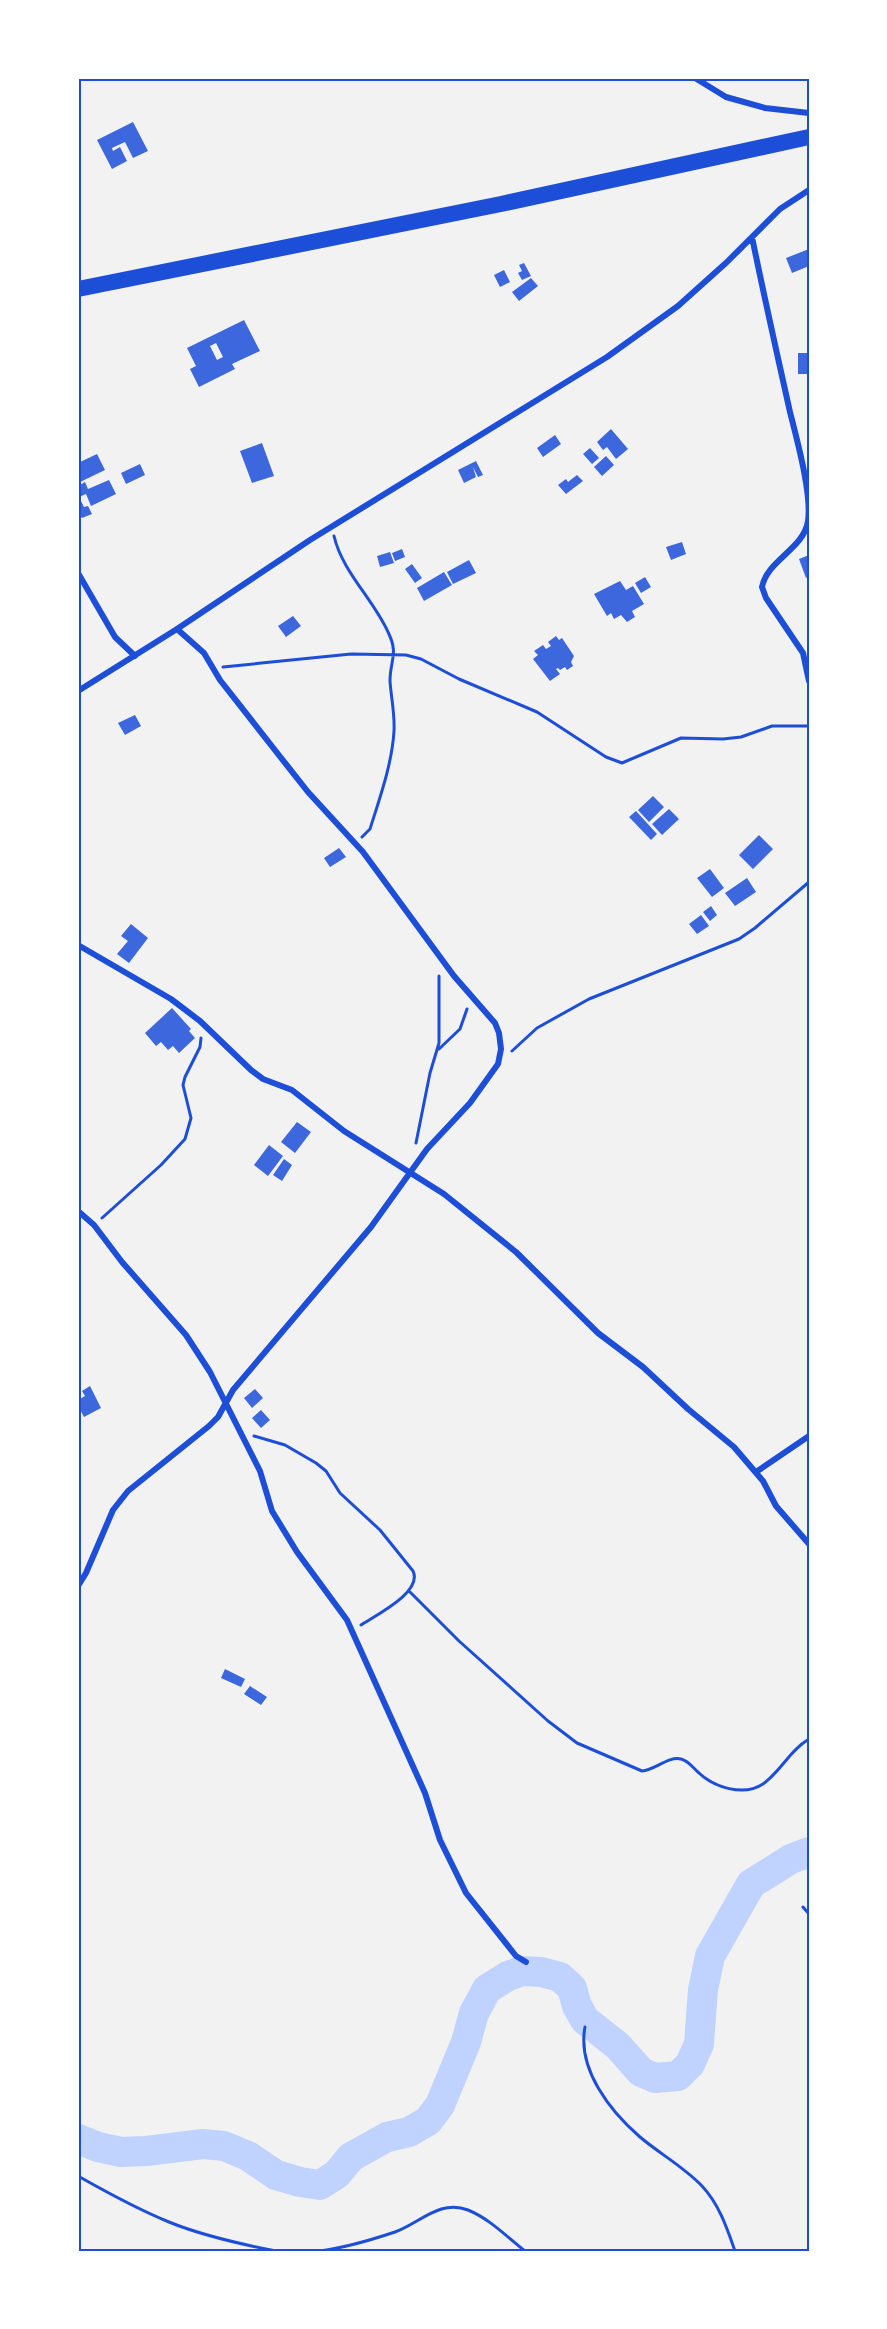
<svg xmlns="http://www.w3.org/2000/svg" width="887" height="2329" viewBox="0 0 887 2329" font-family="Barlow,sans-serif">
<rect width="100%" height="100%" fill="#f2f2f2"/>
<g fill="none" stroke-linecap="round" stroke-linejoin="round">
<path stroke="#bfd3fe" stroke-width="30" d="M78,2139L98,2147L121,2152L146,2151L203,2144L224,2146L248,2156L276,2175L300,2182L320,2185L337,2174L351,2157L387,2137L409,2132L428,2121L440,2105L466,2042L474,2013L487,1989L508,1976L522,1971L541,1972L560,1977L572,1988L577,2006L585,2020L618,2046L641,2072L655,2078L678,2076L690,2064L699,2044L703,1990L710,1956L751,1884L791,1859L809,1852"/>
</g>
<path fill="#3d67dc" fill-rule="evenodd" d="M133,122L148,151L133,158L125,142L112,148L113,151L120,147L127,161L112,169L97,140Z
M809,249V266L792,273L786,258Z
M524,263L531,276L522,280L518,273L522,271L519,265Z
M504,270L510,282L500,287L494,275Z
M531,278L538,286L519,301L512,292Z
M244,320L260,351L232,364L235,369L199,387L190,369L196,366L187,348ZM216,343L223,357L217,360L210,346Z
M798,353H809V374H798Z
M611,429L628,449L616,459L607,447L603,450L597,442Z
M555,435L561,444L543,457L537,448Z
M262,443L274,476L252,483L240,451Z
M590,448L599,458L592,464L583,454Z
M97,454L105,470L78,483V463Z
M606,456L614,465L602,476L594,467Z
M476,461L483,475L478,477L473,467L476,477L464,483L458,470Z
M140,464L145,475L126,484L121,473Z
M577,475L583,481L566,494L558,485L566,479L568,482Z
M109,480L116,494L91,506L86,494L79,497L84,507L88,506L92,514L82,518L78,513V486L85,482L88,489Z
M682,542L686,554L671,560L666,547Z
M402,549L405,557L395,561L392,553Z
M390,552L394,563L380,567L377,556Z
M809,555V577L806,578L799,559Z
M469,560L476,573L453,584L447,572Z
M412,564L422,578L415,583L405,569Z
M444,572L452,585L424,601L417,588Z
M645,577L651,587L641,593L635,583Z
M620,581L626,590L633,586L644,604L632,611L635,617L627,622L621,615L614,619L611,613L607,616L594,594Z
M293,616L301,626L286,637L278,626Z
M556,636L559,640L562,638L574,656L571,662L573,666L567,670L565,667L560,670L558,668L556,669L560,674L550,681L533,659L538,655L534,651L543,645L546,649L551,646L548,642Z
M135,715L141,726L125,735L118,723Z
M653,796L664,807L649,822L638,810Z
M669,809L679,819L662,835L652,824Z
M636,811L657,834L651,840L629,817Z
M759,835L773,849L753,869L739,855Z
M339,848L346,857L330,867L324,858Z
M710,869L724,888L712,897L697,878Z
M747,878L756,892L735,906L725,893Z
M711,906L717,915L710,921L703,912Z
M701,915L709,926L697,934L689,924Z
M131,924L148,938L129,963L117,954L128,941L121,936Z
M172,1008L191,1029L189,1031L195,1038L179,1053L173,1046L168,1050L161,1042L156,1046L145,1033Z
M297,1122L311,1132L295,1153L281,1142Z
M269,1145L283,1156L268,1176L254,1165Z
M284,1159L292,1165L282,1181L273,1175Z
M90,1386L101,1408L84,1417L78,1406V1400L85,1396L82,1391Z
M255,1389L263,1398L252,1408L244,1398Z
M261,1410L270,1420L261,1428L252,1418Z
M225,1669L245,1679L241,1687L221,1678Z
M250,1686L267,1697L261,1705L244,1694Z"/>
<g fill="none" stroke-linecap="round" stroke-linejoin="round">
<path stroke="#1d4ed8" stroke-width="3" d="M334,536C342,571 373,599 388,632C399,654 390,660 390,681C391,697 395,714 394,731C392,764 380,797 370,829L362,837
M223,667L351,654L406,655L421,659L459,679L537,712L606,757L622,763L681,738L723,739L741,737L772,726H809
M439,1049L460,1029L467,1009
M512,1051L537,1028L589,999L739,939L755,928L809,882
M416,1143L430,1073L439,1043V976
M102,1218L161,1165L185,1139L191,1118L183,1085L185,1077L200,1047L201,1038
M254,1436L285,1445L316,1463L326,1471L340,1493L380,1530L413,1571C423,1592 376,1615 361,1625
M410,1592L459,1641L548,1721L577,1743L642,1771C655,1770 668,1756 681,1759C689,1761 693,1768 699,1773C714,1787 743,1797 763,1784C781,1771 790,1750 809,1739
M803,1907L809,1914
M585,2027C577,2069 610,2111 640,2137C660,2154 684,2167 702,2186C719,2204 727,2228 735,2251
M78,2176C108,2193 137,2209 169,2222C203,2236 240,2244 276,2251
M319,2251C345,2248 371,2240 395,2232C420,2223 440,2199 468,2210C490,2219 507,2237 525,2251"/>
<path stroke="#1d4ed8" stroke-width="6" d="M695,78L726,97L765,108L809,113
M752,237C764,296 777,354 790,412C797,440 812,494 808,521C804,549 767,560 762,587L766,598L803,653L809,681
M78,573L115,637L135,656
M78,691L177,629L310,540L607,357L678,306L727,262L780,209L809,190
M78,945L171,999L200,1021L251,1070L263,1079L292,1090L344,1131L444,1194L516,1252L598,1333L643,1367L688,1409L734,1447L763,1481L776,1506L809,1544
M78,1211L94,1225L122,1262L186,1335L210,1372L260,1471L272,1511L297,1552L347,1620L425,1793L440,1840L466,1893L516,1956L526,1962
M756,1472L809,1436
M78,1586L86,1573L113,1510L128,1491L209,1426L218,1417L233,1390L371,1227L427,1149L470,1103L498,1064L501,1049L499,1033L495,1023L454,976L363,852L308,792L278,754L220,680L204,653L177,629"/>
<path stroke="#1d4ed8" stroke-width="16" d="M78,289L501,204L809,137"/>
</g>
<rect width="887" height="2329" fill="none" stroke="#ffffff" stroke-width="159"/>
<rect x="80" y="80" width="728" height="2170" fill="none" stroke="#1d4ed8" stroke-width="2"/>
</svg>
